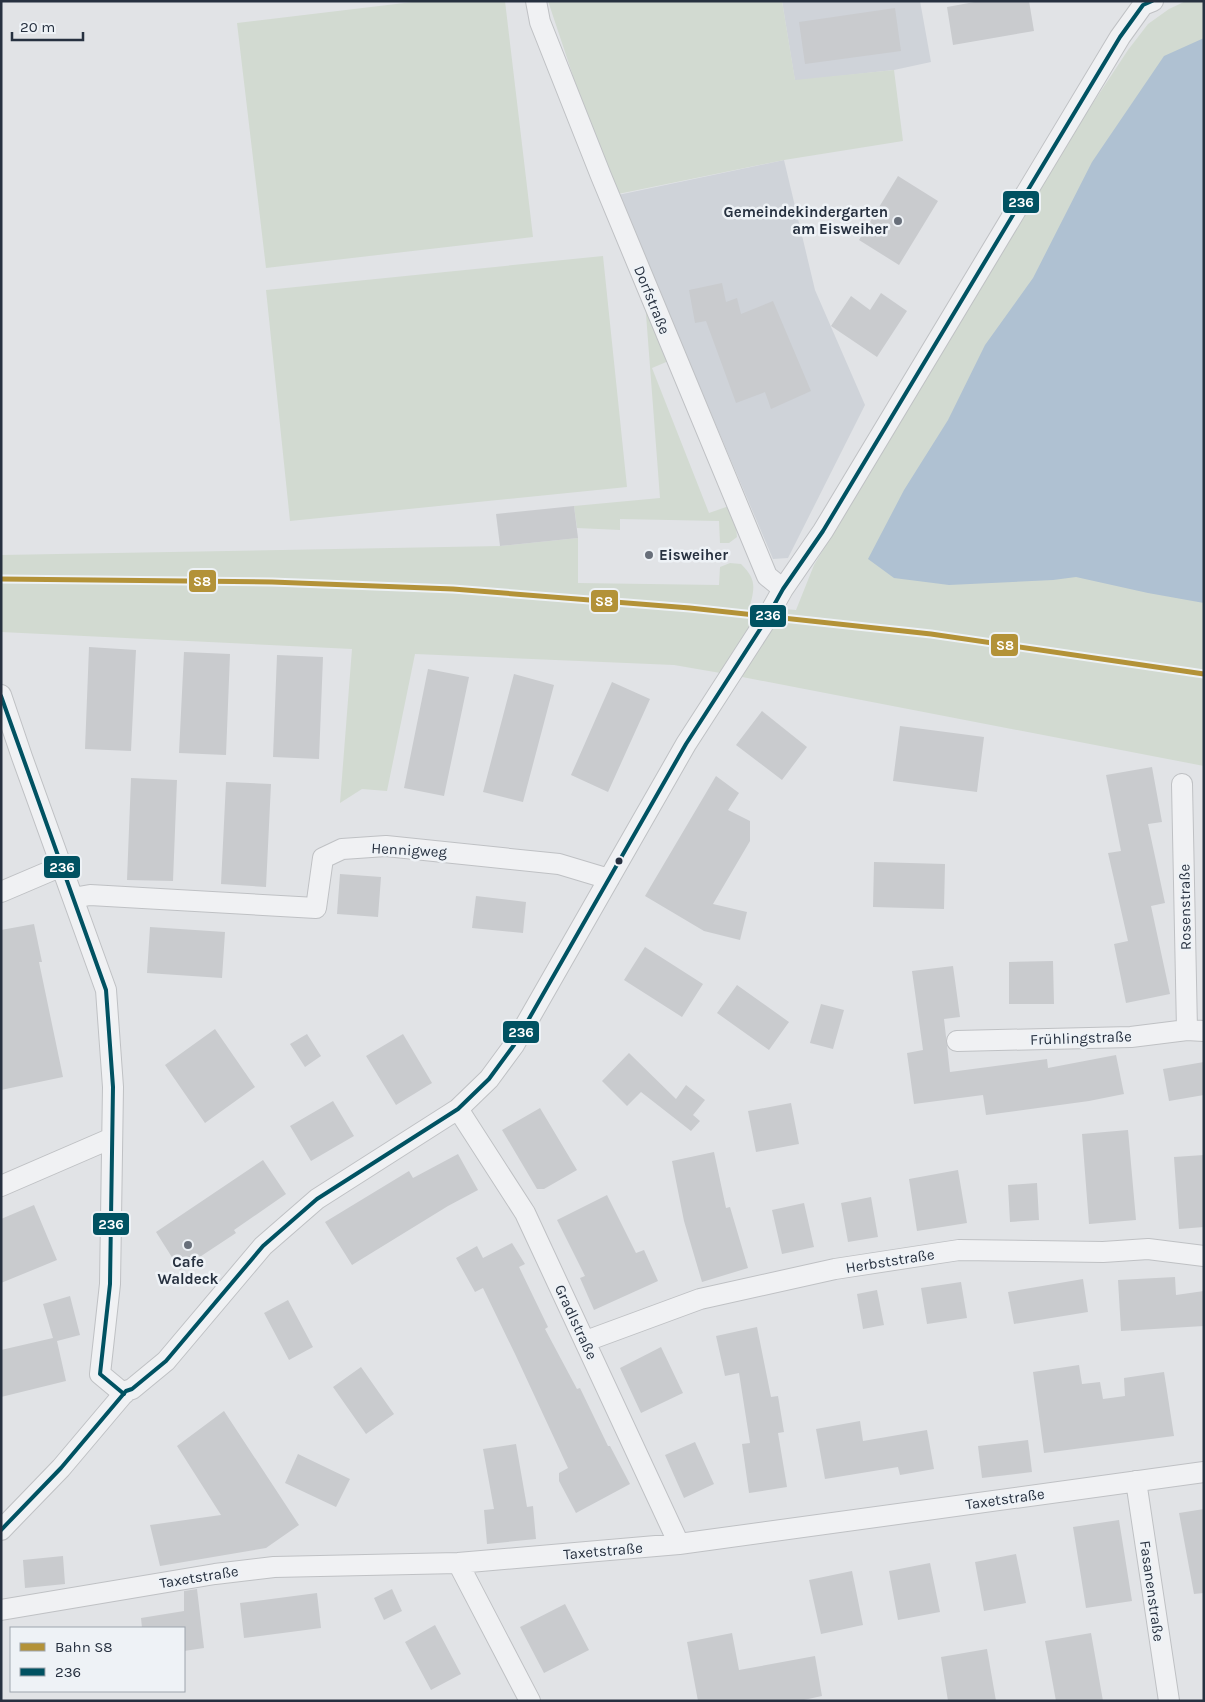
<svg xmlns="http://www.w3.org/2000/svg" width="1205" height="1702" viewBox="0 0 1205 1702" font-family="Karla,sans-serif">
<rect width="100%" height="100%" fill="#e1e3e6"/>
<path fill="#cfd3d9" d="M782,1H920L931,62L894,70L795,81Z
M784,160L815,290L865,405L788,558L773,559L618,195Z"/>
<path fill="#d2dad1" d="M421,1H505L533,237L266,268L237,23Z
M548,1H782L795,80L894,70L903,141L784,160L618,194L586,115Z
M1186,1H1204V766L732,675L674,665L415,654L387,791L362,789L340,803L352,649L1,632V555L500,546L578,538V583L719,585L720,567L730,563L741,564C756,579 755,586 750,606L796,610L814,565L1062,150L1128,50L1148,24L1169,9Z
M603,256L627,487L290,521L266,290Z
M645,301L671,360L652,368L709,513L729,506L736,526L737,537L729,543H720L719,521L620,519V530L577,528L574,506L660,498Z"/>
<path fill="#afc1d2" d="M1204,38V603L1148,593L1076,577L1053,580L949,585L894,578L868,559L904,490L948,420L985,345L1033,278L1092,162L1164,56Z"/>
<path fill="#c9cbce" d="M980,1H1029L1034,31L953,45L947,7Z
M895,8L901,51L805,64L799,22Z
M898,176L938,201L899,265L859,240Z
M722,283L726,302L737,298L741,314L773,301L811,391L771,409L765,392L736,403L706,321L695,323L689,290Z
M881,293L907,311L877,357L831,326L851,296L870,310Z
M574,506L578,538L500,546L496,514Z
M89,647L136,650L131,751L85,749Z
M184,652L230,654L226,755L179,753Z
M277,655L323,657L319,759L273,757Z
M428,669L469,677L444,796L404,788Z
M514,674L554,685L523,802L483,792Z
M612,682L650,699L608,792L571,775Z
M762,711L807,747L782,780L736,745Z
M900,726L984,737L977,792L893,781Z
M1152,767L1162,822L1148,824L1165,903L1151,906L1170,994L1126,1003L1114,944L1128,941L1108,853L1121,851L1106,775Z
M716,776L739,793L728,810L750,821V841L713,904L747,912L740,940L704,931L645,896Z
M131,778L177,780L173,881L127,880Z
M226,782L271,784L266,887L221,884Z
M874,862L945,864L944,909L873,907Z
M340,874L381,877L378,917L337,914Z
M476,896L526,902L523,933L472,928Z
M34,924L42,962H39L63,1077L1,1090V930Z
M150,927L225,932L222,978L147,973Z
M645,947L703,984L682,1017L624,980Z
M1053,961L1054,1004H1009V962Z
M953,966L960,1017L944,1019L950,1072L1047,1059L1048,1068L1116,1055L1124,1094L1089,1101L986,1115L983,1095L914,1104L907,1053L923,1050L912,971Z
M737,985L789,1022L769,1050L717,1013Z
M821,1004L844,1010L833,1049L810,1043Z
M215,1029L255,1087L205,1123L165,1065Z
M307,1034L321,1056L305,1067L290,1044Z
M403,1034L432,1083L396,1105L366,1056Z
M629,1053L676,1099L686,1085L705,1100L693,1115L700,1121L691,1131L641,1092L627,1106L602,1081Z
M1204,1062V1095L1169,1101L1163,1069Z
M333,1101L354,1136L311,1161L290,1126Z
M791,1103L799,1144L756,1152L748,1111Z
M540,1108L577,1170L544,1189H537L502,1130Z
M1128,1130L1136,1220L1089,1224L1082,1134Z
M714,1152L726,1208L730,1207L748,1268L702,1282L684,1221L672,1161Z
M458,1154L478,1190L448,1206L352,1265L325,1222L409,1171L413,1178Z
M1204,1155V1227L1179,1229L1174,1157Z
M263,1160L286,1194L234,1230L236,1233L180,1270L156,1232Z
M958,1170L967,1223L917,1231L909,1179Z
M1037,1183L1039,1220L1010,1222L1008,1185Z
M607,1195L636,1253L644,1250L658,1281L594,1310L580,1278L585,1276L557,1220Z
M871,1197L878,1237L848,1242L841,1203Z
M804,1203L814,1247L782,1254L772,1210Z
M34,1205L57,1260L1,1283V1219Z
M512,1243L525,1264L519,1267L548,1327L545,1329L577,1389L580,1388L608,1446H610L630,1484L576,1513L559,1481V1473L568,1468L516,1356L483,1288L475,1292L456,1258L477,1246L483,1258Z
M1175,1277L1176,1295L1204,1291V1326L1121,1331L1118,1280Z
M1083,1279L1088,1312L1014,1324L1008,1292Z
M961,1282L967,1318L927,1324L921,1288Z
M877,1290L884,1325L863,1329L857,1294Z
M70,1296L80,1335L57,1341L66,1381L1,1397V1350L53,1338L43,1304Z
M288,1300L313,1347L289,1360L264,1313Z
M757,1327L771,1397L778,1396L784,1432L778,1433L787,1487L749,1493L742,1444L750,1443L739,1373L725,1376L716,1336Z
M661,1347L683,1393L641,1413L620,1368Z
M1079,1365L1082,1384L1100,1382L1103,1399L1125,1396L1124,1378L1164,1372L1174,1436L1044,1453L1033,1372Z
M361,1367L394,1414L366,1434L333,1387Z
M224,1411L299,1525L266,1548L160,1566L150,1525L221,1515L177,1446Z
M860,1421L863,1441L927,1430L934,1469L900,1475L898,1467L825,1479L816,1429Z
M1028,1440L1032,1472L982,1478L978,1446Z
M695,1442L714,1484L684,1498L665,1455Z
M516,1444L527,1507L533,1506L536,1539L487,1544L484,1510L494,1509L483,1449Z
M298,1454L350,1479L336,1507L285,1483Z
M1204,1509V1593L1194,1594L1179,1513Z
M1119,1520L1132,1601L1086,1608L1073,1527Z
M1016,1554L1026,1603L984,1611L975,1562Z
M63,1556L65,1584L25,1588L23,1560Z
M930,1563L940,1612L898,1620L889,1571Z
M852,1571L863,1625L821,1634L809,1580Z
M197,1589L204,1648L184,1651V1628H142L141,1618L184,1611V1591Z
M392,1589L402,1611L384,1620L374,1598Z
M317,1593L321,1628L244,1638L240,1603Z
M565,1604L589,1650L544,1673L520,1627Z
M435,1625L461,1674L431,1690L405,1642Z
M732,1633L739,1670L815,1656L822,1696L799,1701H698L687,1642Z
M1091,1633L1103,1701H1056L1045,1641Z
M987,1649L996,1701H948L941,1657Z"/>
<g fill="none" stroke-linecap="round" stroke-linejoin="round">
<g stroke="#bfc1c4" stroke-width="22">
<path id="street" d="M536,1L540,22L601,176L767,576L783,589
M1,695L22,757L106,990L113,1087L110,1284L100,1374L124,1394
M1182,784L1187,1030
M1,892L62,866
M73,898L90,895L316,908L323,858L342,849L386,846L559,864L609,879
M957,1041L1131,1037L1187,1030L1204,1031
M458,1109L525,1213L679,1544
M1,1186L112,1138
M586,1341L700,1299L835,1269L959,1250L1103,1252L1148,1249L1204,1256
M1136,1481L1169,1701
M1,1530L61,1468L126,1391L132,1389L166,1361L263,1246L317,1199L458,1109L489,1079L514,1045L686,744L764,623L783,589L823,531L1120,37L1143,5L1153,1
M458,1563L530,1701
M1,1610L215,1574L274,1567L458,1563L679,1544L1204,1472"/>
</g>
<use href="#street" stroke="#f0f1f3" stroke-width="20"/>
<g stroke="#eef2f6" stroke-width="8">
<path id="bus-1" d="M1,696L106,990L113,1087L110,1284L100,1374L124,1394
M1,1530L61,1468L126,1391L132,1389L166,1361L263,1246L317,1199L458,1109L489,1079L514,1045L686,744L764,623L783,589L823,531L1120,37L1143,5L1152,1"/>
</g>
<use href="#bus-1" stroke="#005262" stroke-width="4"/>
<g stroke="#eef2f6" stroke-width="9">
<path id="rail-1" d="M1,579L272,582L453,589L690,608L931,634L1204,674"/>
</g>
<use href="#rail-1" stroke="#b39238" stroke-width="5"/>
</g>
<g fill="#686f7a" stroke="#eef2f6" stroke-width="2">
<circle cx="898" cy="221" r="5"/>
<circle cx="649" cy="555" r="5"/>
<circle cx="188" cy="1245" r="5"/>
</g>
<circle fill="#273140" stroke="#eef2f6" stroke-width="2" cx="619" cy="861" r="4.5"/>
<g text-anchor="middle" stroke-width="5" stroke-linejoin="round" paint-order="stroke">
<g font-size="15" font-weight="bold" fill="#273140" stroke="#eef2f6" text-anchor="end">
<text x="888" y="217">Gemeindekindergarten<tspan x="888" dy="17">am Eisweiher</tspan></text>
<text x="659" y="560" text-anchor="start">Eisweiher</text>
<text x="188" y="1267" text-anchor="middle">Cafe<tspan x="188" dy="17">Waldeck</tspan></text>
</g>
<g font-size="15" fill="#273140" stroke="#eef2f6">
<text transform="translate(652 300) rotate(68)" y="5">Dorfstraße</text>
<text transform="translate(409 850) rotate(3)" y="5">Hennigweg</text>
<text transform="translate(1185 907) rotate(-91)" y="5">Rosenstraße</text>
<text transform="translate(1081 1038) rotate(-2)" y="5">Frühlingstraße</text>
<text transform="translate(890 1261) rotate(-9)" y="5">Herbststraße</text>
<text transform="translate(576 1322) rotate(65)" y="5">Gradlstraße</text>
<text transform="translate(1005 1499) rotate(-8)" y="5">Taxetstraße</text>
<text transform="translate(603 1551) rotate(-5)" y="5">Taxetstraße</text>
<text transform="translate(199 1577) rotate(-9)" y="5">Taxetstraße</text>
<text transform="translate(1152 1591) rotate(82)" y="5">Fasanenstraße</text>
</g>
</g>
<g stroke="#eef2f6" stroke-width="2">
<rect x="1002" y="190" width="38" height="24" rx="5" fill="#005262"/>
<rect x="188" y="569" width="29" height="24" rx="5" fill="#b39238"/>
<rect x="590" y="589" width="29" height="24" rx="5" fill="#b39238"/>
<rect x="749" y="604" width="38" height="24" rx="5" fill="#005262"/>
<rect x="990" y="633" width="29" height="24" rx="5" fill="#b39238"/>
<rect x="43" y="855" width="38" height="24" rx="5" fill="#005262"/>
<rect x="502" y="1020" width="38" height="24" rx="5" fill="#005262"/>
<rect x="92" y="1212" width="38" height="24" rx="5" fill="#005262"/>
</g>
<g font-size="14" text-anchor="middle" font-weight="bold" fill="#fff">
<text x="1021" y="207">236</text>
<text x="202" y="586">S8</text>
<text x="604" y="606">S8</text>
<text x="768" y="620">236</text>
<text x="1005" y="650">S8</text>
<text x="62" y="872">236</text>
<text x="521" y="1037">236</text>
<text x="111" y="1229">236</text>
</g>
<rect width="1205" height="1702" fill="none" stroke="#273140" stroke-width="5"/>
<rect x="10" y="1627" width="175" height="65" fill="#eef2f6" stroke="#9ea5ad"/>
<rect x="20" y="1643" width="25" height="8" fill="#b39238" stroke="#9ea5ad"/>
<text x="55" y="1652" font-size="15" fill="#273140">Bahn S8</text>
<rect x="20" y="1668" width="25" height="8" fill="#005262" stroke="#9ea5ad"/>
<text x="55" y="1677" font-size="15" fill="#273140">236</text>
<path d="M12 32v8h71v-8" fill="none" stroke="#273140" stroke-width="2.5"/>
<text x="20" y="32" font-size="15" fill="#273140" stroke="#eef2f6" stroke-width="4" paint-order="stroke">20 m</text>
</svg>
